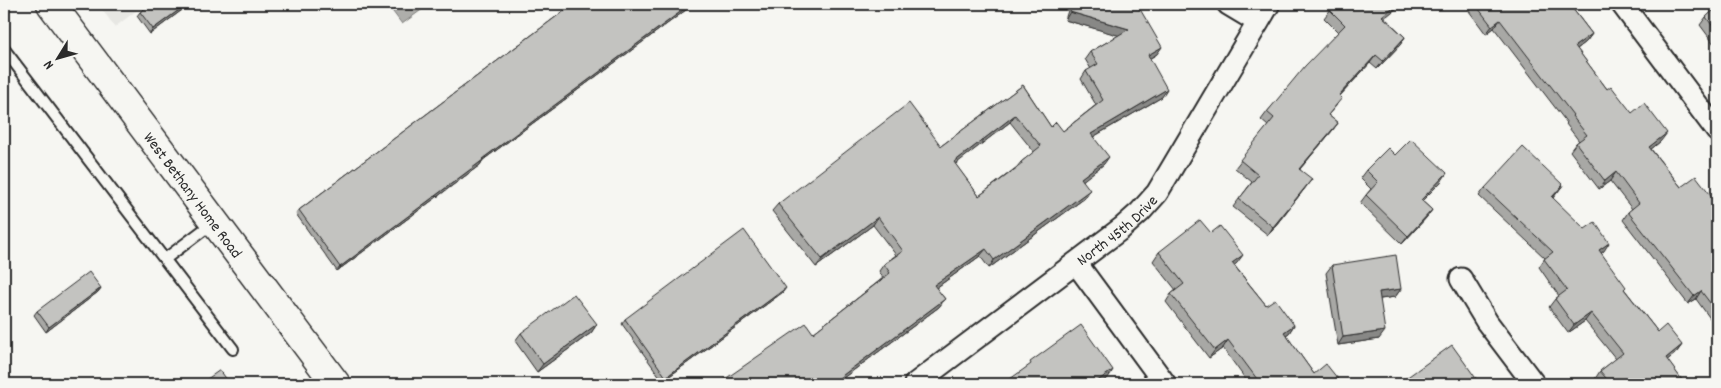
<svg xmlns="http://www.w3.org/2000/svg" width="1721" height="388" viewBox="0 0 1721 388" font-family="Dekko,sans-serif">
<rect width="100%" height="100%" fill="#f6f6f2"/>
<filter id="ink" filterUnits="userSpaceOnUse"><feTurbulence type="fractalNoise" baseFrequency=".02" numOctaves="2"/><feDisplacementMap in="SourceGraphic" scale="10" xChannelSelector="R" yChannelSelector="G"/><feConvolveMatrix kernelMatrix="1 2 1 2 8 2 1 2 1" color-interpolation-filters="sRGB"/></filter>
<g filter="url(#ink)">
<path fill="#e7e7e3" d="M98,4H145L115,27Z"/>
<path fill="#aeaeab" stroke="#7a7a78" d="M387,4H421L424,8L402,24Z"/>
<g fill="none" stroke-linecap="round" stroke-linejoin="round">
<g stroke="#2b2b2b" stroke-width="14">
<path id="service" d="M4,49L233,349
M165,259L214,222"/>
</g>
<g stroke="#2b2b2b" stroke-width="25">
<g id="minor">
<path d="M1228,4L1258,22"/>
<path d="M1622,4L1717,131"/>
<path d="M1076,263L1165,384"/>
<path d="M1461,279L1487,322L1534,384"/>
<path id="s1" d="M915,384L1122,228L1140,212L1157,193L1269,4"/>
</g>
</g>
<g stroke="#2b2b2b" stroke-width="31">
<g id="secondary">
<path id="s2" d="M51,4L336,384"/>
</g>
</g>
<use href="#service" stroke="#f6f6f2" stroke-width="10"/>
<use href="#minor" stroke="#f6f6f2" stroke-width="21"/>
<use href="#secondary" stroke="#f6f6f2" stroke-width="28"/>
</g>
<path fill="#a8a8a5" stroke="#2b2b2b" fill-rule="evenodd" d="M151,4H190L150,34L137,16L140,12Z
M573,4H694L483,160L480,165L337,271L296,214L299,210Z
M1070,4H1137L1157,54L1149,59L1162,97L1093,137L1104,164L1083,180L1085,198L989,268L980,256L936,288L945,299L939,307L835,384H718L813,333L883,278L879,271L884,264L896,255L873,225L816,267L772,211L778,204L941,146L1023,85L1051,127L1063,131L1096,105L1081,79L1086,71L1091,69L1085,59L1090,52L1119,35L1065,20ZM1010,122L1034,152L1021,162L1017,167L979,196L955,164Z
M1335,4H1402L1384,17L1405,37L1400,45L1377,69L1370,63L1340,96L1336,106L1328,115L1338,123L1332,131L1300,169L1306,187L1268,235L1233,207L1252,182L1235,168L1268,126L1261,120L1267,112L1338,32L1324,18Z
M1474,4H1569L1592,34L1586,42L1577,49L1607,89L1661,141L1651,149L1681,187L1717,203V328L1696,299L1688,304L1623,220L1628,212L1632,209L1610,181L1599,189L1570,151L1576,143L1579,141L1566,124L1567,123L1494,28L1486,34L1469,11Z
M1710,4H1717V48L1700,25L1706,17L1714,10Z
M1395,155L1441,182L1422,201L1432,210L1426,218L1402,244L1360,203L1366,195L1371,189L1360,178L1366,170Z
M1563,185L1553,198L1604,251L1601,253L1625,290L1658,332L1682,345L1676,353L1667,360L1685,384H1599L1595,379L1600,371L1616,359L1585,321L1568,333L1549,307L1555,299L1559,296L1539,267L1545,258L1479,196L1485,188Z
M1211,233L1237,263L1234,265L1266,305L1294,325L1289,333L1286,335L1314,374L1342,384H1249L1223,348L1209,358L1166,302L1171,294L1176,290L1153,261L1159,252Z
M1332,265L1401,289L1395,297L1380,299L1379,339L1338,345L1326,273Z
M101,288L98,292L46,332L34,315L37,311Z
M783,292L663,381L622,324L625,319Z
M597,324L591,333L537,372L515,341L521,333Z"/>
<path fill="#888886" stroke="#2b2b2b" d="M187,4H190L150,34L153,29Z
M691,4H694L479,163L482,159Z
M1397,4H1402L1377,24L1382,16Z
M1070,12L1129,29L1124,37L1065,20Z
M1500,20L1494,28L1486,34L1492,26Z
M1592,34L1586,42L1569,55L1575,46Z
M1405,37L1400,45L1377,69L1383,61Z
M1162,47L1157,54L1142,63L1148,55Z
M1376,55L1370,63L1333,103L1339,95Z
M1167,89L1162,97L1086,141L1091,134Z
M1015,115L1010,122L948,170L954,162Z
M1338,123L1332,131L1293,177L1299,169Z
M1667,133L1661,141L1644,155L1649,147Z
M1109,157L1104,164L1076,186L1081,178Z
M483,160L480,165L337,271L340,267Z
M1616,172L1610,181L1599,189L1605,181Z
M1447,173L1441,182L1415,208L1421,200Z
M1312,179L1306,187L1268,235L1273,227Z
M1563,185L1557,193L1546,205L1552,197Z
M1090,190L1085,198L989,268L994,260Z
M1432,210L1426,218L1402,244L1408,236Z
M878,217L873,225L816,267L822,259Z
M1609,243L1604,251L1594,258L1599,250Z
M986,249L980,256L929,293L934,285Z
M1243,255L1237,263L1227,271L1232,263Z
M101,288L98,292L46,332L49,327Z
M786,288L783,292L663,381L666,377Z
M1401,289L1395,297L1373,300L1379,292Z
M1701,291L1696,299L1688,304L1694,296Z
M945,299L939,307L835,384H831Z
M1591,313L1585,321L1568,333L1574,325Z
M597,324L591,333L537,372L543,364Z
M1294,325L1289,333L1278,340L1284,332Z
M1385,331L1379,339L1338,345L1343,337Z
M1228,340L1223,348L1209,358L1215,350Z
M1682,345L1676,353L1660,366L1666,358Z
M1113,370L1108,378L1099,384H1093Z"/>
<path fill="#c3c3c0" stroke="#2b2b2b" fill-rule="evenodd" d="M151,4H187L153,29L140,12Z
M573,4H691L482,159L483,160L340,267L299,210Z
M1073,4H1137L1162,47L1148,55L1167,89L1091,134L1109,157L1081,178L1090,190L994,260L986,249L934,285L945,299L831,384H814L813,383L811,384H718L806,323L813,333L890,273L884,264L903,251L878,217L822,259L778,204L909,103L941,146L1023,85L1051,127L1056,122L1063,131L1103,100L1086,71L1098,64L1090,52L1129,29L1070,12ZM1015,115L1041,146L1021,162L1022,164L979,196L954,162Z
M1335,4H1397L1382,16L1405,37L1383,61L1376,55L1339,95L1342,98L1328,115L1338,123L1299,169L1312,179L1273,227L1239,199L1258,175L1240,160L1274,118L1267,112L1305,66L1345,25L1330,10Z
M1475,4H1569L1592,34L1575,46L1607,89L1611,86L1632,113L1644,103L1667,133L1649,147L1681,187L1696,176L1717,203V312L1701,291L1694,296L1628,212L1639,203L1616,172L1605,181L1576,143L1587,135L1572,116L1573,115L1500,20L1492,26Z
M1717,7V32L1706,17Z
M1411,139L1447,173L1421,200L1432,210L1408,236L1366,195L1378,182L1366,170L1388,148L1395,155Z
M1523,147L1563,185L1552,197L1585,229L1595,222L1609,243L1599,250L1626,287L1624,289L1658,332L1666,325L1682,345L1666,358L1685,384H1611L1600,371L1623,353L1591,313L1574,325L1555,299L1567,290L1544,259L1553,252L1485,188Z
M1200,220L1211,233L1220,226L1243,255L1232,263L1266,305L1275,299L1294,325L1284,332L1314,374L1326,364L1342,384H1258L1260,383L1228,340L1215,350L1171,294L1184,284L1159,252Z
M744,230L786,288L666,377L625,319Z
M1396,255L1401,289L1379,292L1385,331L1343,337L1332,265Z
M89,272L101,288L49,327L37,311Z
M574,294L597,324L543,364L521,333Z
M1081,325L1113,370L1093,384H1003L1031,364L1030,362Z
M1452,345L1480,384H1404L1402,381Z
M220,370L230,384H205L203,382Z"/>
</g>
<g text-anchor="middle" stroke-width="5" stroke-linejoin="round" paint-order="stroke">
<g font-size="16" fill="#2b2b2b" stroke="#f6f6f2">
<text dy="6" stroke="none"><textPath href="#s2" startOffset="238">West Bethany Home Road</textPath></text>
<text dy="6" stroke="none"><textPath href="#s1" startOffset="254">North 45th Drive</textPath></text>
</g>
</g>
<rect width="1721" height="388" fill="none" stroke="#f6f6f2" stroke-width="20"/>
<rect x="10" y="10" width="1701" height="368" fill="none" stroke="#2b2b2b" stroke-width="2" filter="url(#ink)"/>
<g transform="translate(58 58) rotate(233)" stroke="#f6f6f2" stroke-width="4" paint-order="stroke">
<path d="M0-4L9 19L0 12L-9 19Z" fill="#2b2b2b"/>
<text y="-8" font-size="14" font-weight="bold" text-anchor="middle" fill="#2b2b2b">N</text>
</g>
</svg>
